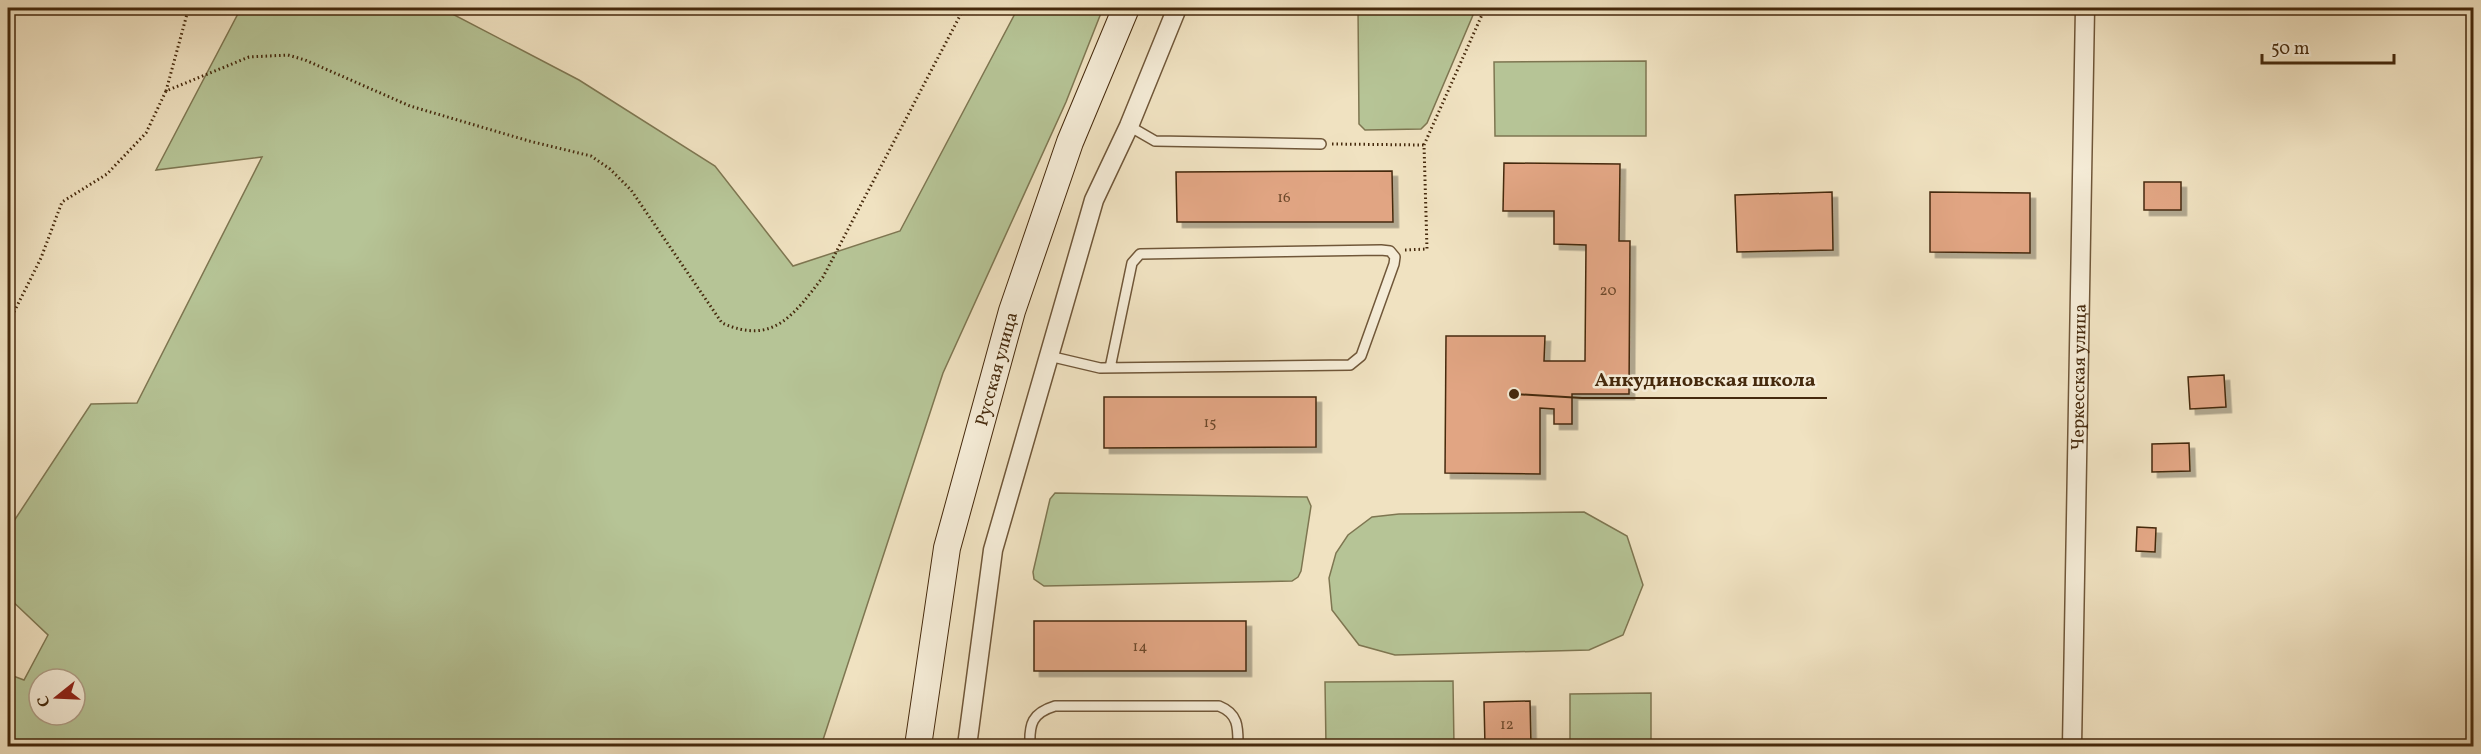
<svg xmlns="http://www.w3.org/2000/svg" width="2481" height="754" viewBox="0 0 2481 754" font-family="Vollkorn,serif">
<defs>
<filter id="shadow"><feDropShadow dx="5.5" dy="5.5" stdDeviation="0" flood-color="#0004"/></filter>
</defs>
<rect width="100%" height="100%" fill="#f0e2c1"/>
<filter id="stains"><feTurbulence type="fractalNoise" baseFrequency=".00333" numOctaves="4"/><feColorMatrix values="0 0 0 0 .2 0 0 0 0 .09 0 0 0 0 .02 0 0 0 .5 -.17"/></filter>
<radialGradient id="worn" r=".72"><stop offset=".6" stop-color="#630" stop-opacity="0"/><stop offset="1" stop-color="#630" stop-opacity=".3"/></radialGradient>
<path fill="#b6c496" stroke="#7e7651" stroke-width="1.5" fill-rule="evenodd" d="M241,8H441L579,80L715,166L793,266L900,231L1018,8H1103L1066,102L943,373L821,746H8V674L24,680L48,635L8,597V530L91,404L137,403L262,157L156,170ZM39,679H75V715H39Z
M1358,8H1476L1427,123L1421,129L1365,130L1359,124Z
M1646,61V136H1495L1494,62Z
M1055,493L1307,497L1311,506L1301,571L1298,577L1292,581L1044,586L1034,579L1033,572L1050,499Z
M1584,512L1627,536L1643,585L1623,635L1589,650L1395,655L1359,645L1332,610L1329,578L1336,553L1348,535L1372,517L1399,514Z
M1453,681L1454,746H1326L1325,682Z
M1651,693V746H1570V694Z"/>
<path fill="#e1a583" stroke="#45290c" stroke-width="1.5" filter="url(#shadow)" d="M2469,8H2474V33Z
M1504,163L1620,164L1619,241H1630L1629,394H1572V424H1554V409L1540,408V474L1445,473L1446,336H1545L1544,361H1585L1586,245L1554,244V211H1503Z
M1392,171L1393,222H1177L1176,172Z
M2144,182H2181V210H2144Z
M1832,192L1833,250L1737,252L1735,195Z
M1930,192L2030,193V253L1930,252Z
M2224,375L2226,407L2190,409L2188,377Z
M1104,397H1316V447L1104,448Z
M2189,443L2190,471L2152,472V444Z
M2137,527L2156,528L2155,552L2136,551Z
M1034,621H1246V671H1034Z
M1530,701L1531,746H1485L1484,702Z"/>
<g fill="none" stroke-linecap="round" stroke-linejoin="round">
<g stroke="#705739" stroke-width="12">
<path id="lane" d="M1129,126L1155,141L1321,144
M1049,356L1100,368L1350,365L1361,356L1394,264L1395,257L1390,251L1381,250L1140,254L1132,263L1110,368
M1030,746C1029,724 1032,713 1055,706H1219C1239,714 1238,728 1238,746"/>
</g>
<g stroke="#705739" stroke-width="21">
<g id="street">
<path d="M967,746L993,550L1094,200L1129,126L1177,8"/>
<path id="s1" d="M2072,746L2085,8"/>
</g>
</g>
<g stroke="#45290c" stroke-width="28">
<g id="secondary">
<path id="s2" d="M918,746L947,548L1012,311L1070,142L1126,8"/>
</g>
</g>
<path stroke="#45290c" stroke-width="3" stroke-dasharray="1.5 3" stroke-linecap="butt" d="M166,91L187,14L191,8
M1332,144L1424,145
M1405,250L1427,249L1424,145L1485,8
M8,324L41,258L62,202L107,174L146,133L166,91L249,57L288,55L305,60L410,106L529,141L591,156L610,169L631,190L722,323C774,346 794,314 823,277L964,8"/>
<use href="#lane" stroke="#f5ecd7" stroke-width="9"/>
<use href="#street" stroke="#f5ecd7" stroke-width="18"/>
<use href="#secondary" stroke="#f5ecd7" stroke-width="26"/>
</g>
<g text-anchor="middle" stroke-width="5" stroke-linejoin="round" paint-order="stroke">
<g font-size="15" fill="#6c482a">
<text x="1284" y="202">16</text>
<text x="1608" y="295">20</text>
<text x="1210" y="427">15</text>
<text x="1140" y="651">14</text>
<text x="1507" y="729">12</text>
</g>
<g font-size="18" fill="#45290c" stroke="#f5ecd7">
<text dy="6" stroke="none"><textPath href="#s2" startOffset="386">Русская улица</textPath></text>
<text dy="6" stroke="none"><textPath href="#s1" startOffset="369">Черкесская улица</textPath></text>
</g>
</g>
<path fill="none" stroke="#45290c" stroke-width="2" d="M1514 394L1582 398H1827"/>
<circle fill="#45290c" stroke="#f5ecd7" stroke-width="2" cx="1514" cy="394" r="6"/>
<g font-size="20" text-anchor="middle" font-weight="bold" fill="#45290c" stroke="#f5ecd7" stroke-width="5" stroke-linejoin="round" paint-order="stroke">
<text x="1705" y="386">Анкудиновская школа</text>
</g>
<rect width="2481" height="754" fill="none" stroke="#f0e2c1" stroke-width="30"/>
<rect x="9" y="9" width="2463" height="736" fill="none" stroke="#45290c" stroke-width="3"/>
<rect x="15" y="15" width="2451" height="724" fill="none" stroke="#45290c" stroke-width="1.5"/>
<g transform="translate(57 697) rotate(252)"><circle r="28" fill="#f5ecd7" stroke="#af9e86" stroke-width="1.5"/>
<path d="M0-4.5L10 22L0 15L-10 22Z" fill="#8f2418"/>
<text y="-9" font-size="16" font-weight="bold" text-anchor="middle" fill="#45290c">С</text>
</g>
<path d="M2262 54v9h132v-9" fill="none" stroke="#45290c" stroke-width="3"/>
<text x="2271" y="54" font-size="18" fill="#45290c" stroke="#f5ecd7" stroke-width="4.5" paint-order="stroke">50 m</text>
<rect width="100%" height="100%" filter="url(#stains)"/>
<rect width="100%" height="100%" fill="url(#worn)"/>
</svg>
